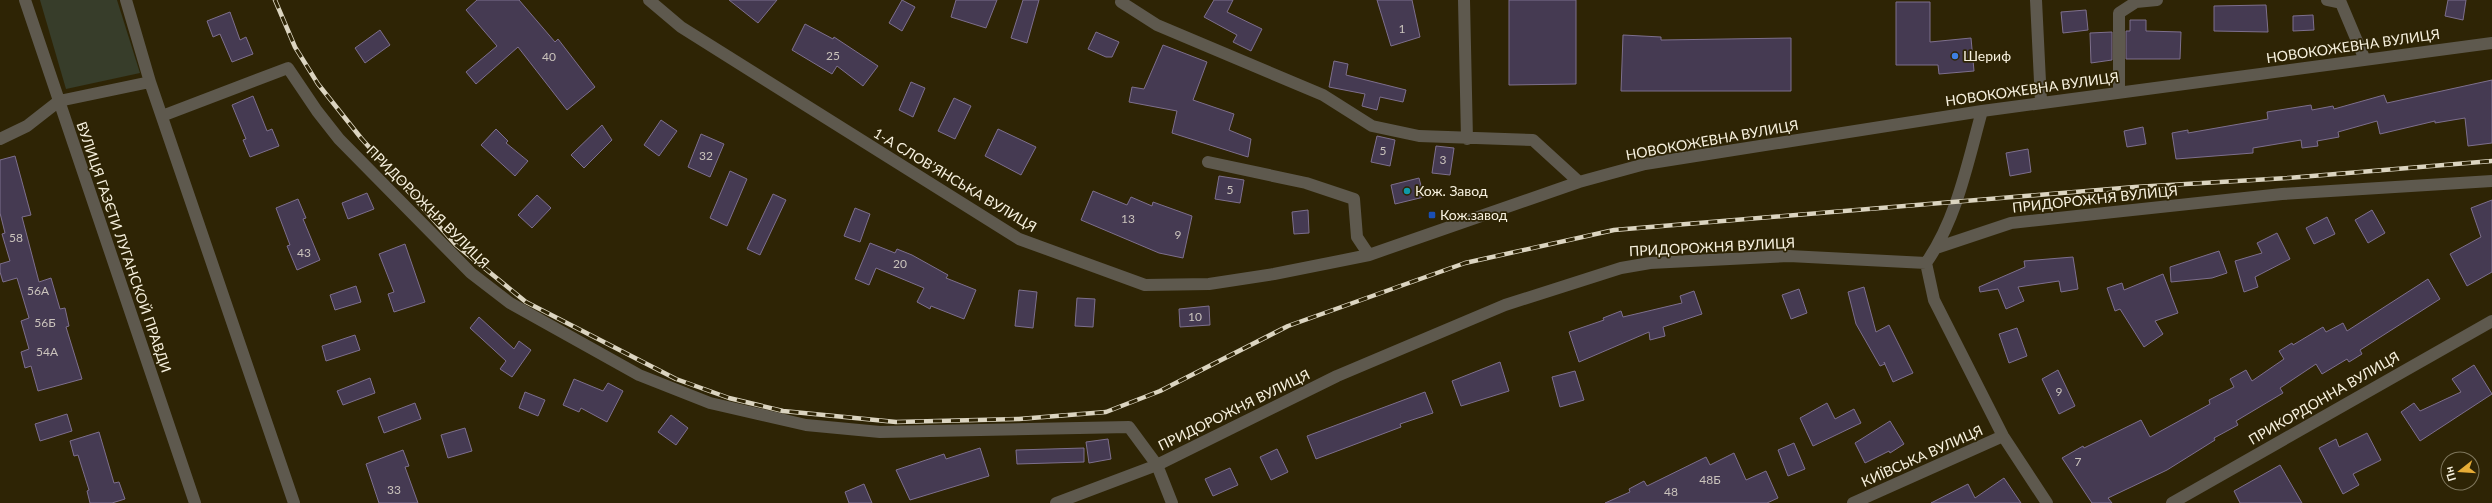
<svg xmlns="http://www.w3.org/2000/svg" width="2492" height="503" viewBox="0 0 2492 503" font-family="Lato,sans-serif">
<rect width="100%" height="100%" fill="#2e2405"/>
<path fill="#373d2a" d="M40,0H117L140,73L66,89Z"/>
<path fill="#453a52" stroke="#7d6f8d" d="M477,0H519L555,42L558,39L595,87L567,110L518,47L476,84L466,72L497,46L466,10Z
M729,0H777L758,23Z
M902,0L915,7L902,31L889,23Z
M956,0H997L986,28L951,17Z
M1023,0H1039L1027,43L1011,38Z
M1214,0H1233L1227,12L1262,29L1251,51L1233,42L1237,35L1204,17Z
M1377,0H1412L1420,37L1391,46Z
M1509,0H1576V84L1509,85Z
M2448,0H2466L2463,20L2445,16Z
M1896,2H1930V42L1971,38L1974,71L1939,74L1938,65H1896Z
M2266,5L2268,32L2214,31V6Z
M2086,10L2088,30L2063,33L2061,12Z
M230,12L240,40L246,37L253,54L232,62L220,34L213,37L207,21Z
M2313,15L2314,30L2293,31V16Z
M2130,20H2146V31L2181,32L2180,59H2126V31H2130Z
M805,24L833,39L834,37L878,66L863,86L837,66L832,74L792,50Z
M380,30L390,45L365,63L355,48Z
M1096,32L1119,42L1112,57H1106L1088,49Z
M2112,32V60L2091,63L2090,33Z
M1623,35L1661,37V40L1791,38V91H1621Z
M1163,45L1207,62L1193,100L1234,114L1229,130L1251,139L1248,157L1172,133L1177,111L1129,102L1132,87L1144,89Z
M1334,61L1348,64L1346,75L1406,90L1403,102L1380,97L1377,110L1362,106L1365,94L1329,87Z
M2492,80V143L2468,146L2465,118L2435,123V121L2380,134L2377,121L2338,132L2339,137L2317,141L2318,146L2302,148L2301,140L2253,148V153L2176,159L2172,133L2188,130V133L2268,119L2267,112L2311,105L2312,110L2333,106L2334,109L2384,95L2387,103Z
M911,82L925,88L913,117L899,110Z
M253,96L267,131L272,129L279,146L250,157L243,140L246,139L232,105Z
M954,98L971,106L955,139L938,131Z
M661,120L677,131L659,156L644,145Z
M602,125L612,140L584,168L571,155Z
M2143,127L2146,144L2127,147L2124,131Z
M496,129L508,141L506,143L528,161L515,176L481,145Z
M998,129L1036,147L1021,175L985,156Z
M701,134L724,144L710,177L688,167Z
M1377,136L1395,140L1390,166L1371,162Z
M1436,146L1454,148L1450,175L1432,173Z
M2028,149L2031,172L2010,176L2006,153Z
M15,156L31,215L22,217L39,282L51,278L60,309L65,308L69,326L66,327L82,379L38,391L31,366L25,368L21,352L29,349L21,321L29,318L17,278L3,282L0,272V264L10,261L2,234L5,233L0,213V160Z
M730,171L747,179L727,226L710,218Z
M1219,176L1244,180L1240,203L1215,199Z
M1419,178L1424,197L1395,204L1391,185Z
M1093,191L1127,205L1131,197L1152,206L1153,202L1192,216L1183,258L1159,253L1081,220Z
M367,193L374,209L348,219L342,203Z
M773,194L786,200L760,255L747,249Z
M537,195L551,208L532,228L518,215Z
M298,199L306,218L303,219L320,260L297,270L287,246L290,245L276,208Z
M2492,200V272L2467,286L2450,254L2481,237L2471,208Z
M855,208L870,214L860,242L844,236Z
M1308,210L1309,233L1294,234L1292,212Z
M2372,210L2385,233L2368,243L2355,220Z
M2327,217L2335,234L2314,244L2306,228Z
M2277,233L2290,259L2255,277L2258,287L2244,292L2235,261L2262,253L2257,243Z
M870,243L895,253L897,249L912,255L948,275L946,278L976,290L964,319L931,306L930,309L917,302L924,288L876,268L869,285L855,279Z
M405,244L425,302L394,312L388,294L394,292L379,254Z
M2219,251L2227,273L2212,278L2171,282L2170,267Z
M2073,257L2078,289L2061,292L2059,281L2018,287L2024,301L2006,309L1998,289L1980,292L1979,287L2025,267L2024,261Z
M2163,274L2178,313L2155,321L2163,334L2144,347L2120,309L2115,311L2107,288L2122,283L2124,290Z
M2428,279L2440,299L2360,350L2362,354L2349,362L2347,359L2322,374L2316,364L2280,388L2283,393L2236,421L2238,425L2214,438L2215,440L2167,470L2108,498L2112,503H2092L2062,458L2083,446L2084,448L2141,420L2150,437L2210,404L2209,400L2234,387L2230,379L2246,370L2252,381L2284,359L2279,351L2292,343L2293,345L2323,327L2326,332L2343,323L2347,331Z
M356,286L361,302L335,310L330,295Z
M1864,287L1876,332L1889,325L1913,373L1893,382L1884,362L1885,364L1880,366L1856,324L1848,292Z
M1799,289L1807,313L1791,319L1782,295Z
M1019,290L1037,292L1033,328L1015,326Z
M1694,291L1702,314L1663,327L1665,336L1650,340L1649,332L1579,362L1569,332L1604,320L1603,318L1621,311L1623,317L1682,303L1680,296Z
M1077,298L1095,299L1093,327L1075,326Z
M1209,306L1210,325L1180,327L1179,309Z
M479,317L514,349L519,341L531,350L512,377L500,369L506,361L470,328Z
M2017,328L2027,356L2009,363L1999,334Z
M355,335L360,350L326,361L322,346Z
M1500,362L1509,391L1461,406L1452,381Z
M2474,365L2492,394L2420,441L2401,412L2414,403L2420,411L2461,392L2452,379Z
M2058,370L2075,406L2059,414L2042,379Z
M1575,371L1584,400L1560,407L1552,377Z
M370,378L375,393L343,405L337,391Z
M574,379L603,391L608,383L623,391L607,422L581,408L579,412L563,405Z
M525,392L545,400L538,416L519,408Z
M1425,392L1433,413L1400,424L1401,427L1316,459L1307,436Z
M415,403L421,419L384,433L378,417Z
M1827,403L1835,419L1854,409L1861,423L1813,446L1800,418Z
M67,414L72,431L40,441L35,424Z
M671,415L688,428L676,445L658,432Z
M1890,421L1904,444L1890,453L1889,451L1865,463L1855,443Z
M465,428L472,451L448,458L441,435Z
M99,432L114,483L119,482L125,499L112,503H90L87,491L89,490L78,455L74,456L70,441Z
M2367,433L2381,460L2353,474L2359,485L2343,494L2319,448L2336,439L2339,447Z
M1108,439L1111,459L1089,463L1086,442Z
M1794,443L1805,469L1788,476L1778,450Z
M980,448L989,476L910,500L896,470L944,454L946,459Z
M1084,448V462L1017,464L1016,450Z
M1277,449L1288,472L1271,480L1260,457Z
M403,450L409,466L405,467L418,503H379L366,464Z
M1734,453L1746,480L1766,471L1778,498L1767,503H1605L1630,492L1629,489L1644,481L1647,486L1706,457L1710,465Z
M2280,465L2302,503H2240L2234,491Z
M1230,468L1238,485L1213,496L1205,479Z
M2004,478L2021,503H1931L1968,484L1975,498Z
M864,484L872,503H849L845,492Z"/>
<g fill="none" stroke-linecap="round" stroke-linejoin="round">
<path stroke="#5e594e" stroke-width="12" d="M25,0L195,503
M126,0L150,82L294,503
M649,0L681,27L1019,239L1145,285L1209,284L1274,274L1369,255L1579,182L1645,164L1982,111L2492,43
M1464,0L1467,139
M2036,0L2041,102
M2327,0L2341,3L2365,60
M1121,2L1157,25L1323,95L1372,126L1419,136L1533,140L1579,182
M2119,92V13L2136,2L2157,0
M162,116L288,68L317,111L339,139L471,273L510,303L639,375L710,403L806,425L880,432L1129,427L1157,465L1172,503
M0,139L27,126L59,101L150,82
M1208,162L1306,183L1354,199L1357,237L1369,255
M1936,248L2011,223L2282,194L2492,181
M1926,263L1934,300L2003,436L2047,503
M1056,503L1157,465L1337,376L1505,305L1621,268L1650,263L1789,256L1926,263C1957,219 1968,161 1982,111
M1853,503L2003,436
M2172,503L2492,321"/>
<g stroke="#dbd4c0" stroke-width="4.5">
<path id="rail" d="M275,0L295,47L318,84L361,138L456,245L526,302L676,379L729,398L783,411L896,422L1019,419L1106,412L1160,391L1288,326L1465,263L1614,230L2135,187L2288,178L2492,161"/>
</g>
<use href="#rail" stroke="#2e2405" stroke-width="3" stroke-dasharray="9" stroke-linecap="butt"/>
</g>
<circle fill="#3f7fe0" stroke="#2e2405" stroke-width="1.5" cx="1955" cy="56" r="4"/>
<circle fill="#0f9aa8" stroke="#2e2405" stroke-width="1.5" cx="1407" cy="191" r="4"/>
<rect fill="#1a4fb4" stroke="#2e2405" stroke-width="1.5" x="1428" y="211" width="8" height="8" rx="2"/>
<g text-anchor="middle" stroke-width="3.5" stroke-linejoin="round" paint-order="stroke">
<g font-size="12" fill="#cac3bc">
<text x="1402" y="33">1</text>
<text x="833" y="60">25</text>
<text x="549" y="61">40</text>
<text x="1383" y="155">5</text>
<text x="706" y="160">32</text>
<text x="1443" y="164">3</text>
<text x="1230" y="194">5</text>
<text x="1128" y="223">13</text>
<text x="1178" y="239">9</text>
<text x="16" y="242">58</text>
<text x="304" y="257">43</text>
<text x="900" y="268">20</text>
<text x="38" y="295">56А</text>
<text x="1195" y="321">10</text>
<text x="45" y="327">56Б</text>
<text x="47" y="356">54А</text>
<text x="2059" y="396">9</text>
<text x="2078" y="466">7</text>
<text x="1710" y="484">48Б</text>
<text x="394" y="494">33</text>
<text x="1671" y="496">48</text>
</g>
<g font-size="14" fill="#f7f1df" stroke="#2e2405">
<text transform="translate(2353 46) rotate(-8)" y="5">НОВОКОЖЕВНА ВУЛИЦЯ</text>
<text transform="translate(2032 89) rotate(-8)" y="5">НОВОКОЖЕВНА ВУЛИЦЯ</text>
<text transform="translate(1712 140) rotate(-10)" y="5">НОВОКОЖЕВНА ВУЛИЦЯ</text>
<text transform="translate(955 180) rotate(31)" y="5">1-А СЛОВ’ЯНСЬКА ВУЛИЦЯ</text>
<text transform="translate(2095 199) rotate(-6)" y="5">ПРИДОРОЖНЯ ВУЛИЦЯ</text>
<text transform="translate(428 207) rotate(45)" y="5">ПРИДОРОЖНЯ ВУЛИЦЯ</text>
<text transform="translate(124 247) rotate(71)" y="5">ВУЛИЦЯ ГАЗЄТИ ЛУГАНСКОЙ ПРАВДИ</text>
<text transform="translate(1712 247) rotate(-3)" y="5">ПРИДОРОЖНЯ ВУЛИЦЯ</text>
<text transform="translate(2324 398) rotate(-30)" y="5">ПРИКОРДОННА ВУЛИЦЯ</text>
<text transform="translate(1234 410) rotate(-26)" y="5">ПРИДОРОЖНЯ ВУЛИЦЯ</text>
<text transform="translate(1922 456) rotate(-24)" y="5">КИЇВСЬКА ВУЛИЦЯ</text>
</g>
<g font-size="14" fill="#f7f1df" stroke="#2e2405" text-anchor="start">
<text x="1963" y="61">Шериф</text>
<text x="1415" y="196">Кож. Завод</text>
<text x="1440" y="220">Кож.завод</text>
</g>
</g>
<g transform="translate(2460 471) rotate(253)"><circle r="19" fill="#2e2405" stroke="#7e765c"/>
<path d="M0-3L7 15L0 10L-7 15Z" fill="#e6ac36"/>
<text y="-6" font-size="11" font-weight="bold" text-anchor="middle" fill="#f7f1df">Пн</text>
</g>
</svg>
